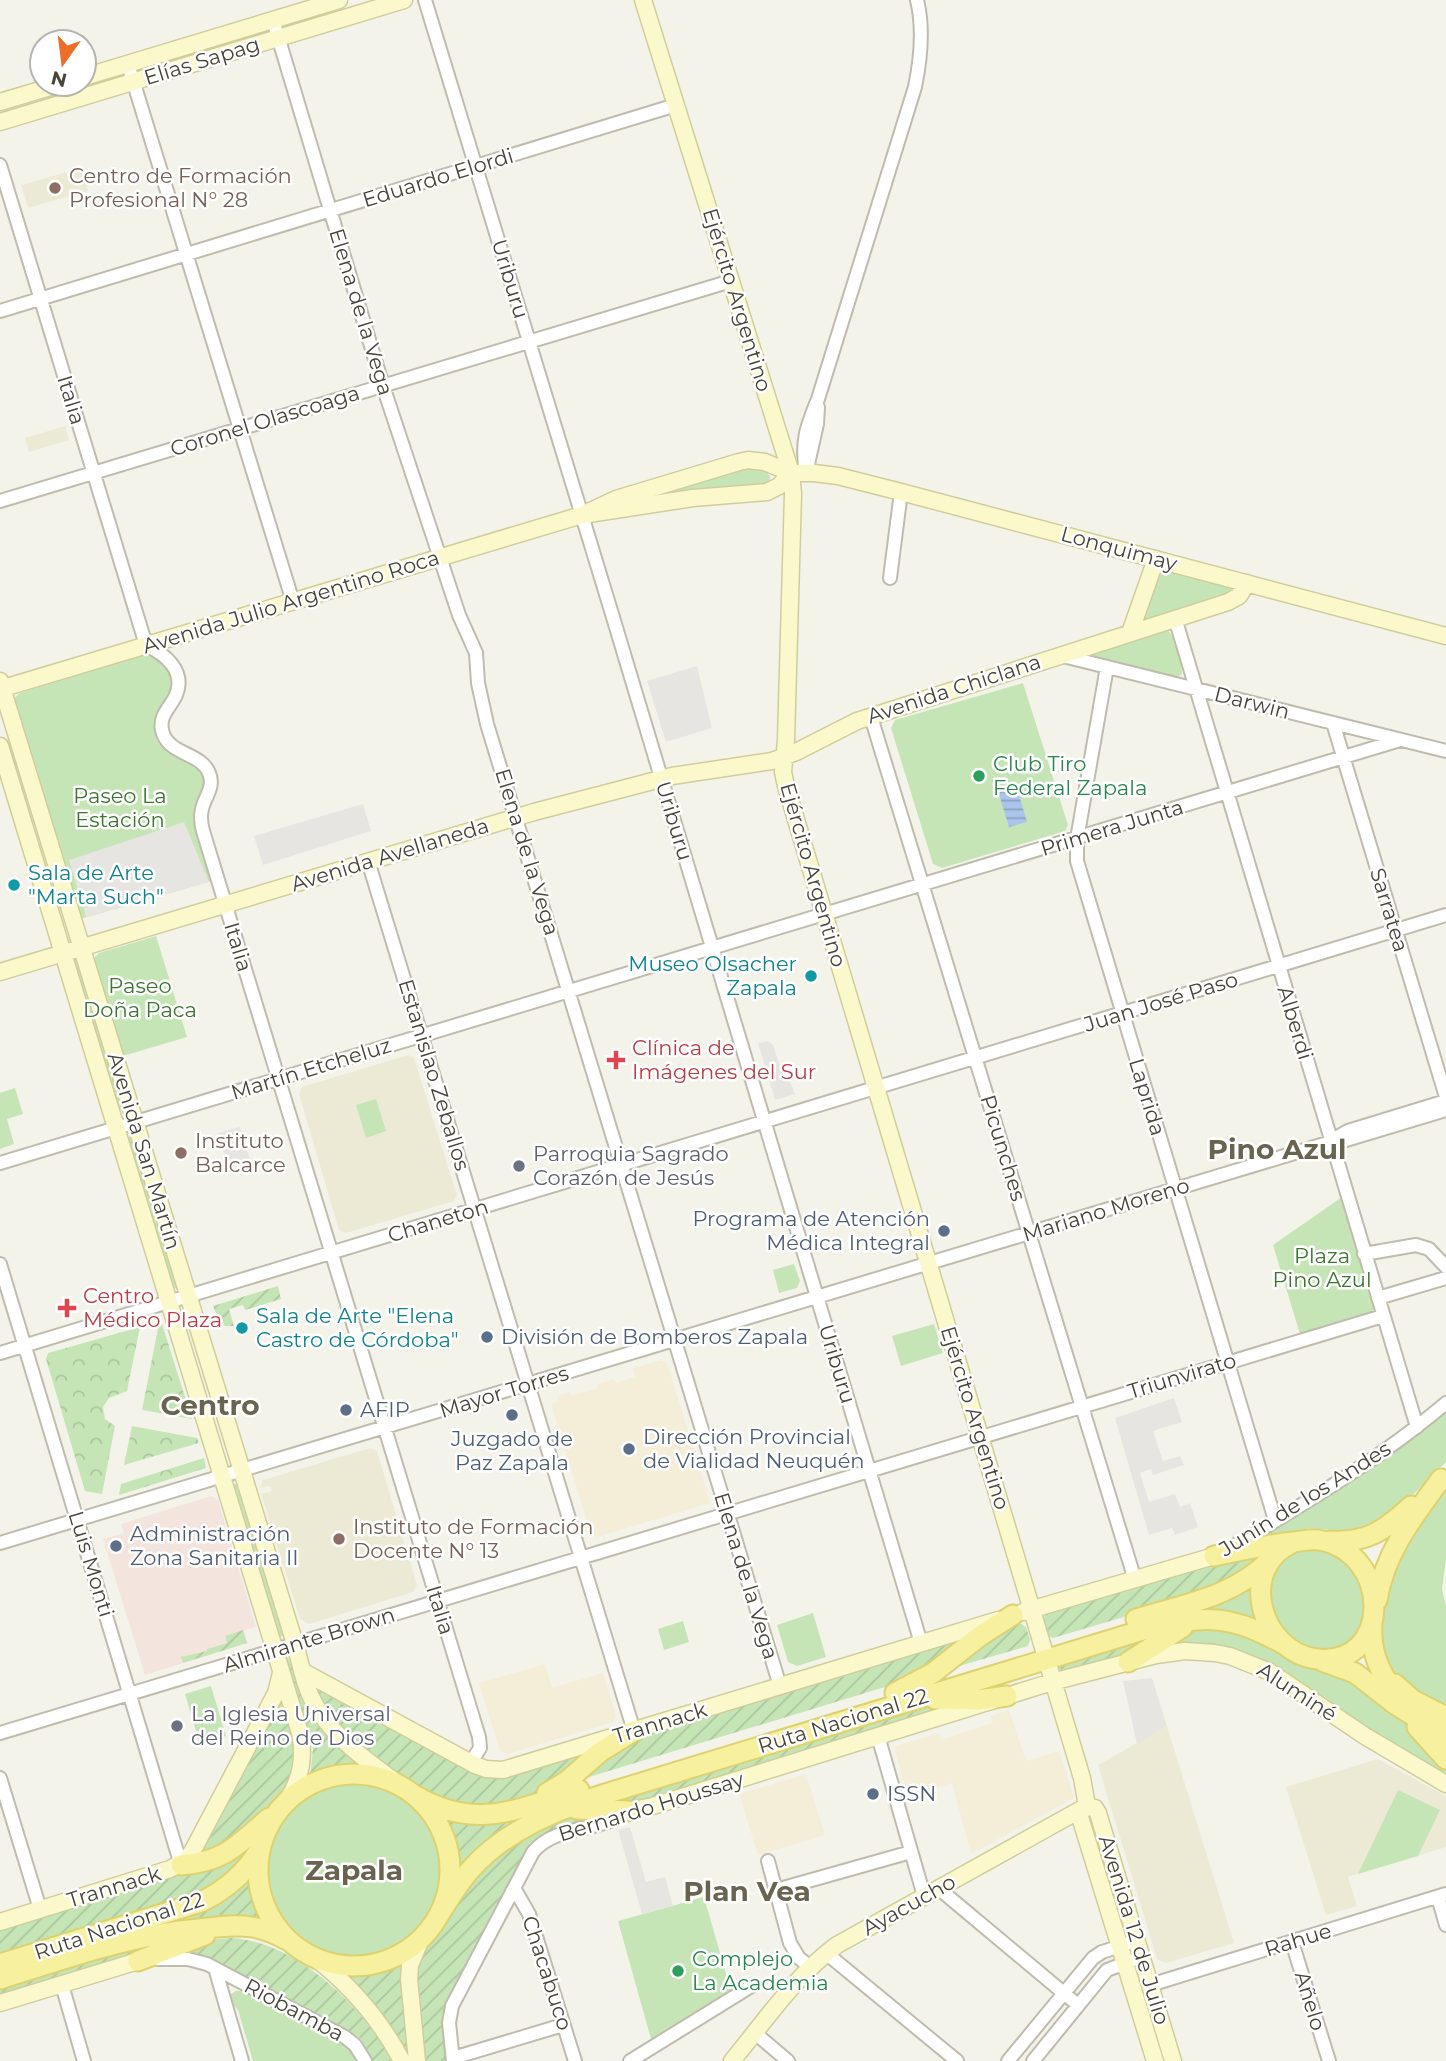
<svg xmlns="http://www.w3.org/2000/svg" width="1446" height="2061" viewBox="0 0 1446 2061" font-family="Montserrat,sans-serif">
<defs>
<pattern id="forest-crowns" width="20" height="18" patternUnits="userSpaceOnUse" patternTransform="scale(1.75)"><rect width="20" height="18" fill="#c6e5b6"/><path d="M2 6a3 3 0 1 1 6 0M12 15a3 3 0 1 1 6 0" fill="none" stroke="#abc69d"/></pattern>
<pattern id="garden-furrows" width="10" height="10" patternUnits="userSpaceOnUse" patternTransform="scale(1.75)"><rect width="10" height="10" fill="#c6e5b6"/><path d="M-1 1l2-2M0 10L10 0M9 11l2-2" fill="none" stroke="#abc69d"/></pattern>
<pattern id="water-rules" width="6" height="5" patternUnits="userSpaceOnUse" patternTransform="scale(1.75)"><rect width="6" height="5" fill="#abc4ec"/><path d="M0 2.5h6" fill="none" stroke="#8da1c0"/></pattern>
</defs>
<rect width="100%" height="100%" fill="#f4f3ea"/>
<path fill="#f4edd7" d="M661,1360L667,1363L710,1503L597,1537L591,1534L551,1404L559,1402L558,1396L570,1392L571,1396L598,1388L597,1384L614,1379L616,1383L635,1377L633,1368Z
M545,1664L552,1688L603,1673L616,1716L613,1722L507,1754L500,1751L479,1683Z
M1009,1710L1026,1761L1059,1751L1074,1798L971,1854L952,1783L908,1796L894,1747L939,1733L941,1740L993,1723L991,1716Z
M806,1774L825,1835L758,1855L739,1794Z"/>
<path fill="#ecead5" d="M82,168L88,191L28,208L21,185Z
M65,426L69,440L29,452L25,438Z
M408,1055L414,1058L457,1195L454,1201L346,1233L339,1230L299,1094L302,1087Z
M370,1448L377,1451L417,1585L413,1592L309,1624L300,1619L261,1494L272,1491L270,1486L260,1488L263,1480Z
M1167,1726L1234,1943L1166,1963L1157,1959L1098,1765Z
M1378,1759L1446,1796V1847L1348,1877L1357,1906L1326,1915L1286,1787Z"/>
<path fill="#f3e5de" d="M211,1496L218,1500L256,1627L244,1630L247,1643L145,1675L103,1539L124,1533L121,1524Z"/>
<path fill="#c6e5b6" d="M743,465L764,469L770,476L769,486L627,500Z
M1162,569L1231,586L1233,591L1230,593L1141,622L1160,570Z
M1166,629C1177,636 1182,661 1182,674L1175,679L1086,657L1087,654Z
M142,655C152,655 159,658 166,666C184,688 151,708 156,732C163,764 211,754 204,792L212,881L80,919L14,704V698L20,693Z
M1023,683L1068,825L1065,831L942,868L933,864L891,728L895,720Z
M156,936L187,1037L123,1056L94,958L99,953Z
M74,958H77L124,1109L117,1111L71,961Z
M15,1088L23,1114L7,1119L14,1144L0,1149V1093Z
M376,1099L386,1131L366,1138L356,1105Z
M131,1136L179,1287L171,1289L127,1137Z
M1342,1197L1375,1308L1370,1314L1300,1334L1273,1245Z
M794,1264L800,1281L797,1288L779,1293L773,1270Z
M934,1324L943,1353L901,1366L892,1336Z
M1446,1410V1462L1401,1507L1377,1526L1341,1533L1325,1529L1309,1528L1251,1543L1378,1463Z
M235,1484L242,1486L285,1635L278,1637L233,1485Z
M1446,1487V1559L1442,1589L1446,1607V1711L1408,1687L1395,1673L1382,1649L1380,1621L1395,1556Z
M1314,1548L1338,1554L1359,1577L1367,1598L1361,1632C1354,1637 1346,1646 1339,1649C1283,1670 1227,1563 1314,1548Z
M1252,1586L1260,1621L1196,1612Z
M813,1613L826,1657L797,1666L788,1662L777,1625Z
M683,1621L689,1642L664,1650L658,1629Z
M1199,1628L1233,1629L1351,1682L1400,1718L1428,1744L1446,1765V1777L1383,1741L1287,1676L1163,1643Z
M211,1686L226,1736L200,1744L185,1694Z
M265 1870a89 89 0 1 1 178 0a89 89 0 1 1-178 0Z
M1398,1790L1440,1810L1418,1856L1358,1874Z
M704,1897L731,1991L651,2039L618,1921Z
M236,1991H241L348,2046L352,2051L356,2061H253L238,2010L231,2003L230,1998L231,1994Z"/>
<path fill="url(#forest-crowns)" d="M159,1323L162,1324L192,1419L142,1410Z
M140,1327L127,1391L109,1398L103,1407L105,1419L115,1426L102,1494L85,1491L46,1359L48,1353Z
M132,1426L197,1438L199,1443L124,1465Z
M204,1458L206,1468L119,1495L121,1484Z"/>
<path fill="url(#garden-furrows)" d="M278,1286L281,1299L245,1310L243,1305L229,1309L234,1326H225L218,1318L213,1306Z
M1264,1548L1257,1563L1205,1593L1053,1638L1048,1636L1043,1619L1047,1613L1222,1559Z
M1018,1624H1022L1026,1627L1030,1640L1028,1646L945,1670L1006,1627Z
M243,1630L247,1643L183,1663L181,1657L207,1651V1649L227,1643L225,1636Z
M1163,1630L1131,1652L1066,1671H1062L1057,1666Z
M972,1635L908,1680L579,1780L624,1742Z
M288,1657L301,1691L332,1738L356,1763L355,1767L334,1770L310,1778L313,1748L286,1659Z
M311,1683L474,1770L599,1748L538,1792L498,1804L466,1806L430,1793L380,1762L343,1729L323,1703Z
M282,1698L294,1743L295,1763L289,1781L278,1798L228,1842L198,1855Z
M963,1704L643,1802L586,1806L920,1706Z
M581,1796L457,1871L456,1870L455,1850L444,1819Z
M611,1813L545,1833L531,1846L449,2001L443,2019L447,2061H423L417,1991L418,1966L423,1952L445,1922L457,1898L484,1866L530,1832L564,1816Z
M261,1831L243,1862L209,1890L0,1955V1928L222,1861Z
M250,1879L252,1880L257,1901L264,1919L249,1918L119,1936L240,1888Z
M203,1933L0,1998V1986L132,1946Z
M229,1938C293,1939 364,2006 391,2061H373L361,2039L354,2034L202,1955L190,1951H172L205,1940Z
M403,1960L405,1961L403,2000L409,2057L380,2010L350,1977L352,1973L379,1969Z"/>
<path fill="#e6e5e1" d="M697,666L712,728L666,742L647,681Z
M363,804L371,831L263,865L254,836Z
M184,822L209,882L86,917L69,860Z
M768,1041L773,1045L783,1075L790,1082L795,1094L775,1100L758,1043Z
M240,1127L250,1160L228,1167L218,1133Z
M1174,1398L1182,1422L1153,1431L1163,1461L1180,1456L1184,1465L1153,1475L1151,1469L1140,1473L1149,1502L1175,1494L1180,1507L1190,1503L1198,1527L1175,1535L1172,1528L1149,1535L1115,1418Z
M1152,1678L1167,1726L1137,1744L1123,1681Z
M630,1827L646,1882L665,1877L673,1906L642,1914L618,1830Z"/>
<path fill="url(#water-rules)" d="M1016,785L1027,822L1009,827L998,791Z"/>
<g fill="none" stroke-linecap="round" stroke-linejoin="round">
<g stroke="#bfbcad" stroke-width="16">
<path id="street" d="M425,0L612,614L921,1643
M273,20L383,386L459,615L476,653L478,683L487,724L780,1686
M128,64L293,602
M0,165L146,645C165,654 186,671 176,695C170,708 159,715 162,730C167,755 201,752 209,773C215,787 205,796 202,809C200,817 201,824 203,831L479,1737L480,1748L471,1762
M0,311L676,105
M808,464L817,424L818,407
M806,473C801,442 806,428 818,399L915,87C921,58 924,29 917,0
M0,501L731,281
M890,578L901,492
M1175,618L1417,1427
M1059,655L1446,751
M1107,667L1077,839V861L1275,1520
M871,717L1135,1580
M1333,723L1446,1097
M368,861L634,1731
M1334,1139L1348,1131L1446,1101
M0,1163L1400,740
M1364,1254L1416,1245L1429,1249L1446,1267
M0,1264L181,1865
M1378,1298L1446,1278
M0,1353L1446,915
M0,1543L1331,1142L1346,1140L1446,1110
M1232,1547C1305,1503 1380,1459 1446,1403
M0,1733L1383,1316
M878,1736L924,1896
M0,1778L40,1909
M768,1861L790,1943L799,1958L810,1967
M514,1888L529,1914L575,2061
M938,1888L1078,2005
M776,1890L911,1852
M1438,1897L1446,1925
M1292,1942L1329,2061
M826,1953L957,2061
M158,1959H188L207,1964L345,2037L355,2045L365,2061
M215,1968L242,2061
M62,1985L84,2061
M1150,1985L1446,1894
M755,2033L788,2061
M453,2058L563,2025
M453,2061L449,2023L452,2006L533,1852C555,1825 598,1832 626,1813
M630,2061L753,1985
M1008,2061L1093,1958L1102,1952L1127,1944
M1033,2061L1107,1970L1131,1961"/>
</g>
<g stroke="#d0cd9c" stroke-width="19">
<path id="secondary" d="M643,0L791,473L793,494L786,740L783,772L786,786L1082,1778L1087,1806L1081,1812L1080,1817L1155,2061
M84,77L339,0
M0,102L60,84
M0,122L404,0
M582,515L616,499L739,462L748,460L765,462L791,473H814L838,476L901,492L1446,636
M1130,633L1156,559
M0,681L295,1644C300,1661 303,1680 311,1697C329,1736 370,1763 404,1788
M0,689L582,515L693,498L767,492L779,486L791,473
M0,746L300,1733C305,1758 301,1779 287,1801
M0,972L534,812L672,776L772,761L796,752L857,721L1228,602L1239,596L1247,583
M1023,1612L1214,1556
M302,1671L475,1765L486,1769L503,1770L998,1620
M1087,1806L1095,1808L1098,1813L1173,2061
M628,1811L653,1806L1052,1682L1156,1655L1185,1651L1215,1653L1230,1656L1270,1672L1365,1736L1446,1784
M0,1922L170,1869L185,1861L192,1852L276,1693L281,1673
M314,1957C351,1986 380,2019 402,2061
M0,2003L138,1961
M417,2061L409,1979L410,1965L421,1939
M732,2061C765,2021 795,1976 837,1945L1087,1806"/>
</g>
<g stroke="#dcd270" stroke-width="23">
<path id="primary" d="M1330,1541C1367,1543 1384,1531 1411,1506
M1214,1556C1241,1550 1266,1545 1293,1542C1302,1541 1310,1539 1319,1540C1393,1553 1392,1667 1317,1659C1260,1652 1236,1567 1294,1542
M1377,1600C1385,1552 1413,1517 1441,1479
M1136,1619C1185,1604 1233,1597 1270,1560
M1372,1626C1370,1656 1383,1678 1401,1700
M1322,1661L1355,1673L1396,1705L1446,1736
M1128,1662L1183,1627
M1395,1684L1413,1700L1446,1717
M895,1693L933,1673L980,1636L1013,1615
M935,1699L978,1700L1007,1696
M1417,1727L1446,1759
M258 1870a96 96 0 1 1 192 0a96 96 0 1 1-192 0Z
M547,1793L567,1781L600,1752L634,1731
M416,1796C476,1831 518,1809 579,1790
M577,1809L628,1811
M181,1865C225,1862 237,1845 269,1818
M437,1918C448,1901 458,1883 472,1868C506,1830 557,1810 605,1794L1143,1630C1206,1614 1230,1614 1287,1646
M138,1961L205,1935
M0,1964L201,1902C226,1890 245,1874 260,1849
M0,1979C65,1959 130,1935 198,1929C216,1927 234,1924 252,1927C264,1929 276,1934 287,1940"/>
</g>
<use href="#street" stroke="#fff" stroke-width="12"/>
<use href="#secondary" stroke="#fbf9cc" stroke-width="16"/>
<use href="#primary" stroke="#f7f09f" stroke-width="19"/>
</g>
<g fill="#8d6e63" stroke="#fff" stroke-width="2.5">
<circle cx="55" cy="188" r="7"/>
<circle cx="181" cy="1153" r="7"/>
<circle cx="339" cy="1539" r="7"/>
</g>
<g fill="#2e9e5b" stroke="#fff" stroke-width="2.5">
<circle cx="979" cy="776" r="7"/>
<circle cx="678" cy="1971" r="7"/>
</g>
<g fill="#0f9aa8" stroke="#fff" stroke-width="2.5">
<circle cx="14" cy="885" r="7"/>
<circle cx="811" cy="976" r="7"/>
<circle cx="242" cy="1328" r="7"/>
</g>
<g fill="#e0444e" stroke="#fff" stroke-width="2.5">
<path d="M612.5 1049.5h7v7h7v7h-7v7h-7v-7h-7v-7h7z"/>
<path d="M63.5 1297.5h7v7h7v7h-7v7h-7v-7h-7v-7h7z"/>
</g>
<g fill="#6b7280" stroke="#fff" stroke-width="2.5">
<circle cx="519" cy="1166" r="7"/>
<circle cx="177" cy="1726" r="7"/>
</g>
<g fill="#5c6f8a" stroke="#fff" stroke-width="2.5">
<circle cx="944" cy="1231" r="7"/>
<circle cx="487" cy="1337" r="7"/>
<circle cx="346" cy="1410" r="7"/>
<circle cx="512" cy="1415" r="7"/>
<circle cx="629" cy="1449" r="7"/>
<circle cx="116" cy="1546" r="7"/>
<circle cx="873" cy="1794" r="7"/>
</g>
<g text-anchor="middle" stroke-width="5" stroke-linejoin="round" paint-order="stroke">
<g font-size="21" fill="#474438" stroke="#fff">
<text transform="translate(202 61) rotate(-17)" y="7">Elías Sapag</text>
<text transform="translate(438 178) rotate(-17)" y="7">Eduardo Elordi</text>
<text transform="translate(510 279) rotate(73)" y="7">Uriburu</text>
<text transform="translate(737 300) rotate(73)" y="7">Ejército Argentino</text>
<text transform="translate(361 312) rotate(73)" y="7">Elena de la Vega</text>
<text transform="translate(71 400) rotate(73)" y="7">Italia</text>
<text transform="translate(265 421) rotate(-17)" y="7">Coronel Olascoaga</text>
<text transform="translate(1119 549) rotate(15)" y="7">Lonquimay</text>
<text transform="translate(291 602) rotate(-17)" y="7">Avenida Julio Argentino Roca</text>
<text transform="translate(954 689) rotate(-18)" y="7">Avenida Chiclana</text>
<text transform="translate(1252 703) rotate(14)" y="7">Darwin</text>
<text transform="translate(674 821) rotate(73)" y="7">Uriburu</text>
<text transform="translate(1112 828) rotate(-17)" y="7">Primera Junta</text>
<text transform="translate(527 852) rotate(73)" y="7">Elena de la Vega</text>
<text transform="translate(390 855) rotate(-17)" y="7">Avenida Avellaneda</text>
<text transform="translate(813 875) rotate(74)" y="7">Ejército Argentino</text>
<text transform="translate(1389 910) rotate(73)" y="7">Sarratea</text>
<text transform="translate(238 947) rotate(73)" y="7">Italia</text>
<text transform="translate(1161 1002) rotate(-17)" y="7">Juan José Paso</text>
<text transform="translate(1295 1023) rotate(73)" y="7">Alberdi</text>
<text transform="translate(311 1069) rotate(-17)" y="7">Martín Etcheluz</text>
<text transform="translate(434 1075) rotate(73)" y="7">Estanislao Zeballos</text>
<text transform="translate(1147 1097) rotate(73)" y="7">Laprida</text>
<text transform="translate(1003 1148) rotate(73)" y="7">Picunches</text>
<text transform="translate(144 1151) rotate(73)" y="7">Avenida San Martín</text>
<text transform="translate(1106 1210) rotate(-17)" y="7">Mariano Moreno</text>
<text transform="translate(438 1221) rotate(-17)" y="7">Chaneton</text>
<text transform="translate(837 1364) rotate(73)" y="7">Uriburu</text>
<text transform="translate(1182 1376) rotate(-17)" y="7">Triunvirato</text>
<text transform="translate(504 1392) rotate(-17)" y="7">Mayor Torres</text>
<text transform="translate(975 1418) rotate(73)" y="7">Ejército Argentino</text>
<text transform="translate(1305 1499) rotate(-32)" y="7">Junín de los Andes</text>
<text transform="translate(91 1564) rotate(73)" y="7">Luis Monti</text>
<text transform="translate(746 1576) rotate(73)" y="7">Elena de la Vega</text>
<text transform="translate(440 1610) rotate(73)" y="7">Italia</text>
<text transform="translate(309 1640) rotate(-17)" y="7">Almirante Brown</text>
<text transform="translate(1297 1692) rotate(33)" y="7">Aluminé</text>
<text transform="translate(843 1721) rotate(-17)" y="7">Ruta Nacional 22</text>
<text transform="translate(660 1723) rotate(-17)" y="7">Trannack</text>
<text transform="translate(651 1807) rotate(-17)" y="7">Bernardo Houssay</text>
<text transform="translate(114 1887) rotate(-17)" y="7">Trannack</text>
<text transform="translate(909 1905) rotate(-29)" y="7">Ayacucho</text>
<text transform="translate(119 1926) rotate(-18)" y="7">Ruta Nacional 22</text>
<text transform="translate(1134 1930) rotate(73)" y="7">Avenida 12 de Julio</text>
<text transform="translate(1298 1940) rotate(-17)" y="7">Rahue</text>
<text transform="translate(547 1973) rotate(72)" y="7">Chacabuco</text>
<text transform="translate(1310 2001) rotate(73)" y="7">Añelo</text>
<text transform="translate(294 2010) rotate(28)" y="7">Riobamba</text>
</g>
<g font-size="21" fill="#785e54" stroke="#fff" text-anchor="start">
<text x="69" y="183">Centro de Formación<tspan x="69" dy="24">Profesional N° 28</tspan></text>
<text x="195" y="1148">Instituto<tspan x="195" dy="24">Balcarce</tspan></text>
<text x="353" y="1534">Instituto de Formación<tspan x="353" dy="24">Docente N° 13</tspan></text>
</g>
<g font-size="21" fill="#27864d" stroke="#fff" text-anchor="start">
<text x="993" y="771">Club Tiro<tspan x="993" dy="24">Federal Zapala</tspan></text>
<text x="692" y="1966">Complejo<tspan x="692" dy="24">La Academia</tspan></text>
</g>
<g font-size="21" fill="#3b752f" stroke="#fff">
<text x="120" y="803">Paseo La<tspan x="120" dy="24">Estación</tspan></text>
<text x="140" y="993">Paseo<tspan x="140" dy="24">Doña Paca</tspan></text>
<text x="1322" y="1263">Plaza<tspan x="1322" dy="24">Pino Azul</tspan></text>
</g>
<g font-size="21" fill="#0d838f" stroke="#fff" text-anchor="start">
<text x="28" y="880">Sala de Arte<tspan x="28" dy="24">"Marta Such"</tspan></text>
<text x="797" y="971" text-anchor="end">Museo Olsacher<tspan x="797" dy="24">Zapala</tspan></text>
<text x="256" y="1323">Sala de Arte "Elena<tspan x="256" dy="24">Castro de Córdoba"</tspan></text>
</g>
<g font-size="21" fill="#be3a42" stroke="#fff" text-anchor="start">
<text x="632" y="1055">Clínica de<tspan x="632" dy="24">Imágenes del Sur</tspan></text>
<text x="83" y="1303">Centro<tspan x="83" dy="24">Médico Plaza</tspan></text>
</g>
<g font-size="21" fill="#5b616d" stroke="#fff" text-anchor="start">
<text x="533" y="1161">Parroquia Sagrado<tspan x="533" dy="24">Corazón de Jesús</tspan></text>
<text x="191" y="1721">La Iglesia Universal<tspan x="191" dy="24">del Reino de Dios</tspan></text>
</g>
<g font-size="21" fill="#4e5e75" stroke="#fff" text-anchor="start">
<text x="930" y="1226" text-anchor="end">Programa de Atención<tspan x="930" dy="24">Médica Integral</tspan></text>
<text x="501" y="1344">División de Bomberos Zapala</text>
<text x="360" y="1417">AFIP</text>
<text x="643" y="1444">Dirección Provincial<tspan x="643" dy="24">de Vialidad Neuquén</tspan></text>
<text x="512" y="1446" text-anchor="middle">Juzgado de<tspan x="512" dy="24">Paz Zapala</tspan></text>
<text x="130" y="1541">Administración<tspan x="130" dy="24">Zona Sanitaria II</tspan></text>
<text x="887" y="1801">ISSN</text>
</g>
<g font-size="28" font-weight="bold" fill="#696450" stroke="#fff">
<text x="1277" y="1159">Pino Azul</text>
<text x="210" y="1415">Centro</text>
<text x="354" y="1880">Zapala</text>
<text x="747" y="1901">Plan Vea</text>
</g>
</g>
<g transform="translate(63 63) rotate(194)"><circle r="33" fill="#ffffff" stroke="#b5b4af" stroke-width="2"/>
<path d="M0-5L12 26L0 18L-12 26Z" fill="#eb6e29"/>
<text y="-10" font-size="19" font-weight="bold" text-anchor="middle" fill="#474438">N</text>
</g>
</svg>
